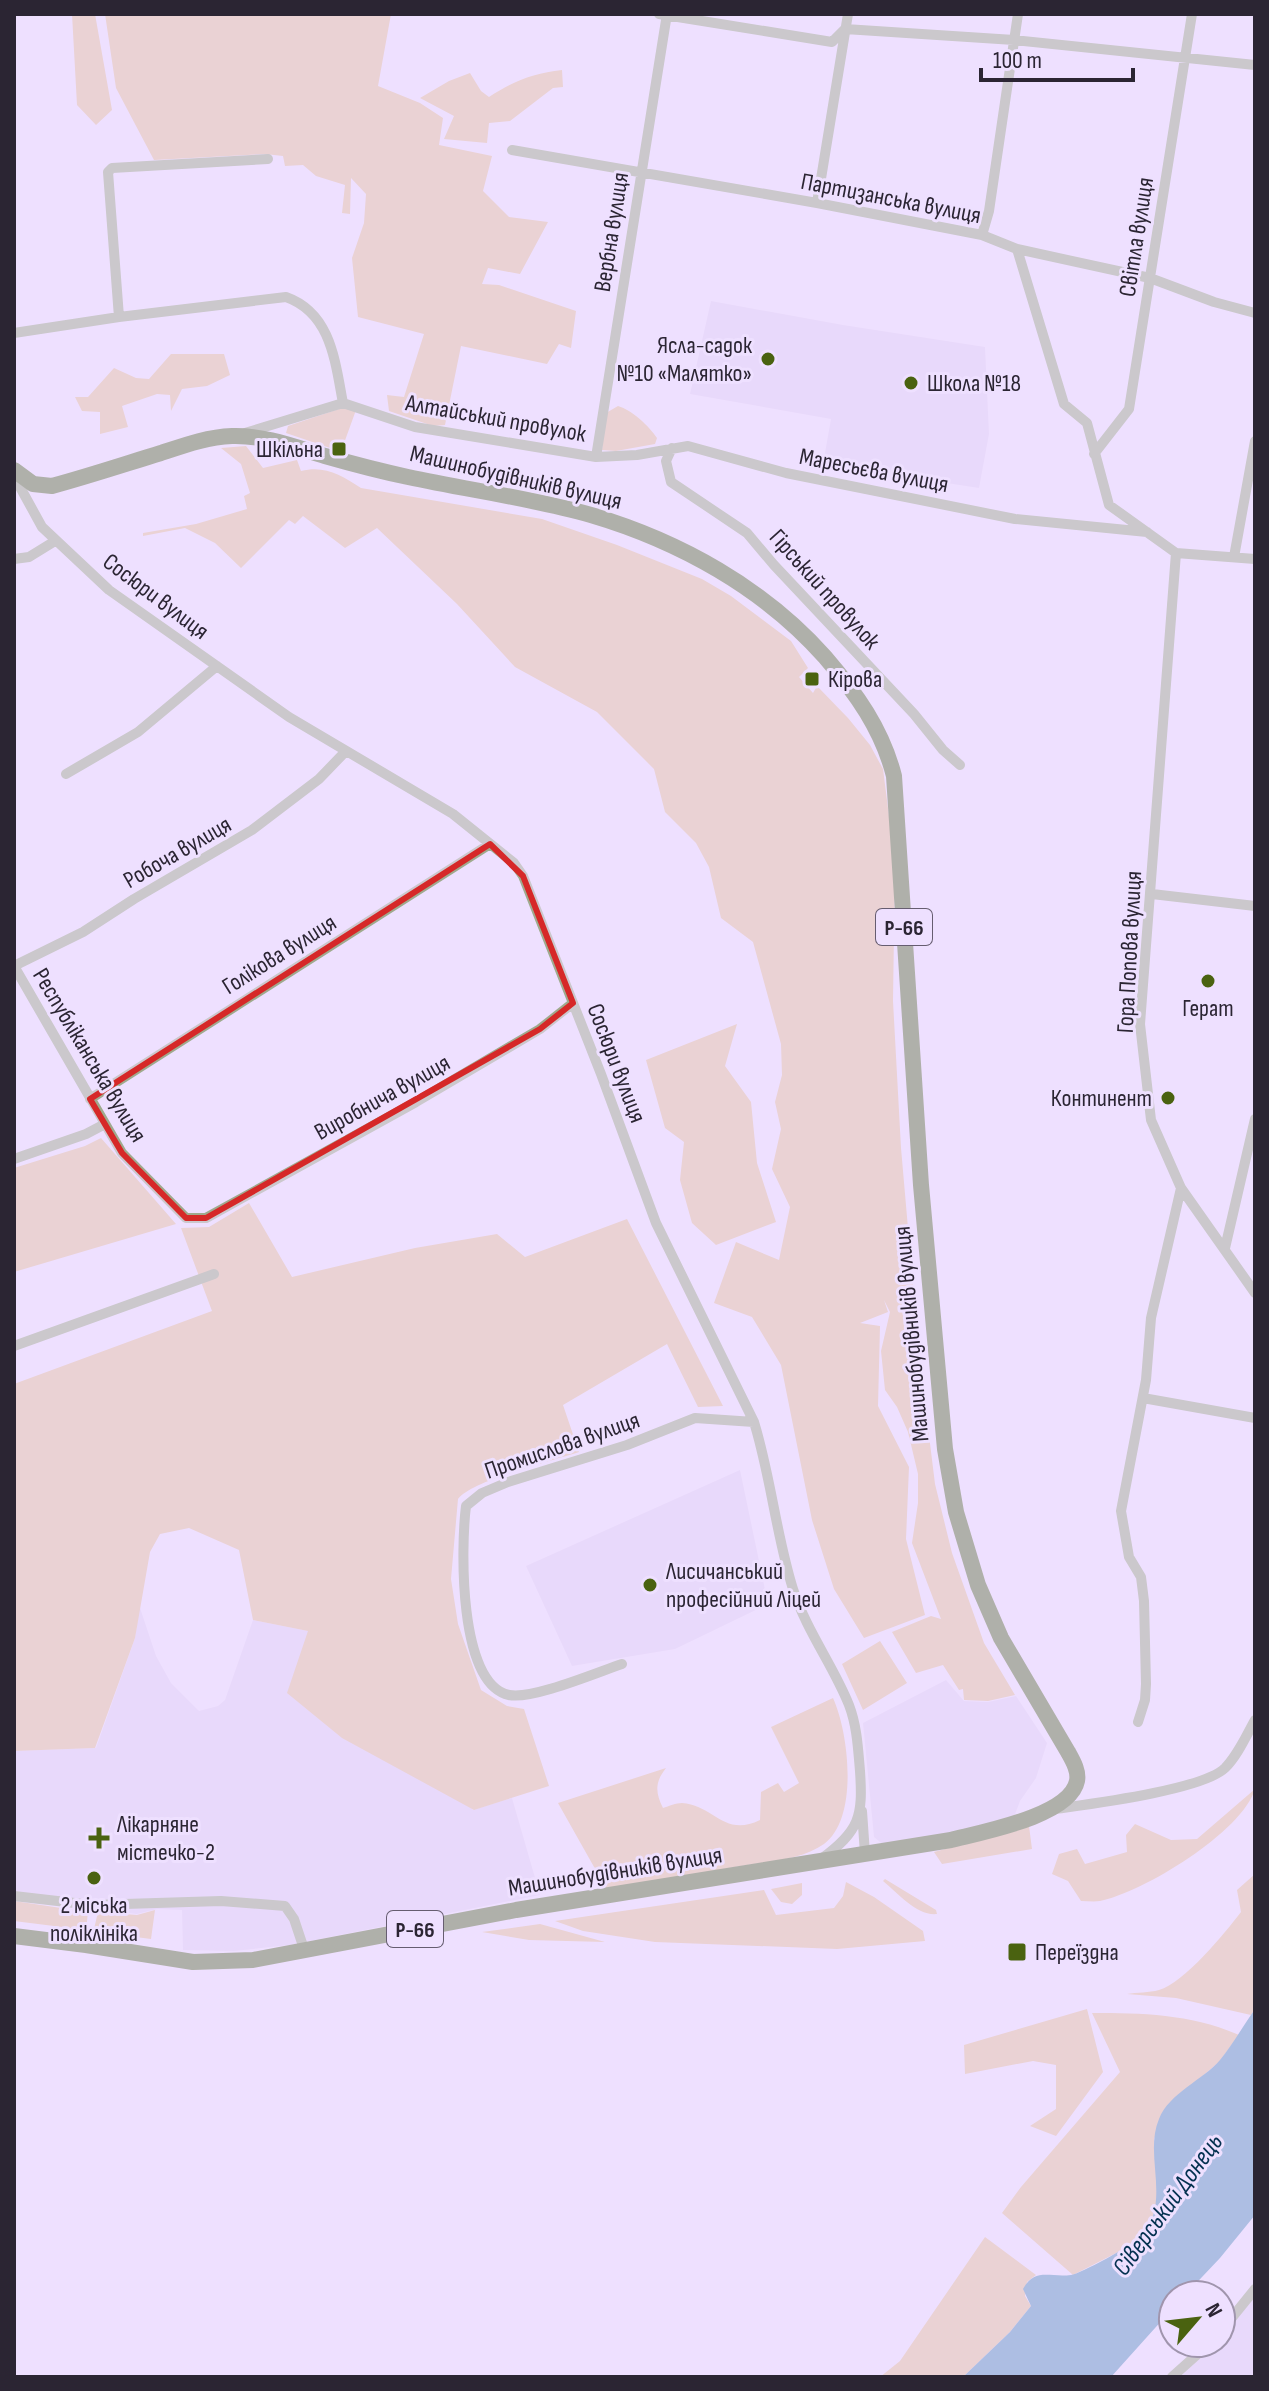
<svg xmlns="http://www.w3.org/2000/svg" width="1269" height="2391" viewBox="0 0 1269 2391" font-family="'Sofia Sans Condensed',sans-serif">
<rect width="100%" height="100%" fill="#eee0ff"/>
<path fill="#e1d1f5" d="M711,301L843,325L985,347L989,434L979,488L823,464L831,419L690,394Z
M740,1470L768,1604L675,1649L572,1666L526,1566Z
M139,1605L156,1656L171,1683L199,1711L218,1706L225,1700L253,1620L308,1631L473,1810L512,1798L540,1895L290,1945L234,1951L183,1950L182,1910L157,1909L137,1914L14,1898V1751L96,1748L135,1638Z
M946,1680L964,1701L988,1702L1016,1696L1047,1743L1036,1778L1020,1801L1014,1817L950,1835L886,1847L874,1837L863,1723Z
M1255,2296V2377H1180L1216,2343H1221V2338Z"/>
<path fill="#e4c1a0" d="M72,14H95L112,110L96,125L77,105Z
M105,14H391L378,86L420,103L443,118L439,145L492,156L483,191L509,217L548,222L520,274L488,268L482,284L499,285L576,311L571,348L559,344L547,364L461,346L445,425L433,426L389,411L387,395L404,397L424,334L358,317L352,258L364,223L366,194L351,178L350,214L342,213L345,185L316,176L303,165L285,166L283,156L265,154L154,160L116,88Z
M562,70L563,87L553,88L510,121L489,123L487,143L444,139L454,116L420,98L449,81L470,73L481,91L489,97C513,81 534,73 562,70Z
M171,354H224L230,375L207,386L182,389L171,411L170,395L157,394L122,406L128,427L100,434V412L82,411L75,397H88L114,368L136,378L149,379Z
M618,406C632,410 649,426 657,438L655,444L616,451L602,450L606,413Z
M345,407L356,410L343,446L335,444L333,449L286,433L288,426Z
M246,446L263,468L297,460L301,471C325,465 341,475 361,488L542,519L617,545L702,579L731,596L791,641L808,668L799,677L813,693L817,686L848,718L870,745L883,769L895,863L893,1001L901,1148L919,1354L935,1484L952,1553L984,1643L1015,1695L988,1701L964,1700L963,1689L959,1690L943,1665L916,1673L892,1632L931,1616L941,1619L912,1543L918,1503V1474L908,1432L897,1407L885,1390L881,1351L890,1312L884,1300L888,1312L860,1323L880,1326L878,1406L909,1467L906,1539L925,1615L864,1638L834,1589L812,1520L781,1365L752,1317L714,1303L736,1242L779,1260L790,1207L772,1169L781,1129L775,1102L782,1075L781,1044L753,942L721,918L709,867L696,843L665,812L654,769L597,712L515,667L457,604L377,528L345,548L303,516L295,524L289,520L241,568L215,543L185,528L143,536V533L196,524L247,509L244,496L250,493L241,464L221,448Z
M737,1024L725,1066L751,1102L757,1163L776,1222L716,1245L692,1223L680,1180L684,1142L665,1128L646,1060Z
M101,1138L176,1224L14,1272V1168L85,1146Z
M249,1203L292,1277L415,1248L497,1234L525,1257L627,1219L723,1406L698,1407L667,1344L563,1405L579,1452C552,1461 473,1480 458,1499L451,1579L458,1624L481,1690L507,1706L524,1709L549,1786L474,1810L342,1738L287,1693L308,1631L253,1620L239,1550L189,1528L160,1534L150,1552L135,1638L95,1748L14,1751V1384L212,1311L181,1228L209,1227Z
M880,1641L907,1683L863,1710L842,1664Z
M833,1698C849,1733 859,1818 824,1844C800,1861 762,1862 735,1867C692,1875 649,1882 607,1890L558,1803L666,1768C655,1782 655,1792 663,1808C669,1806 676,1803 682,1803C714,1805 724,1838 760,1820L761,1792L778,1783L784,1792L799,1783L771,1727Z
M1255,1789C1242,1832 1144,1892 1100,1901C1094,1902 1087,1901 1081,1901L1068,1881L1052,1874L1059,1854L1077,1849L1085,1864L1127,1852L1126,1835L1135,1824L1171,1840L1197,1839Z
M1029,1826L1032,1849L942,1864L934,1852Z
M1255,1874V2009L1251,2015L1176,1998L1127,1994C1137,1992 1149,1993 1159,1990C1184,1983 1225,1933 1241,1912L1237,1890Z
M885,1879L936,1910L937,1914C917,1916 899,1894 883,1881Z
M846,1882L874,1897L923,1931L925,1941L837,1949L655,1942L583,1931L555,1921L764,1890L776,1915L834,1908L843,1896Z
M802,1883V1895L792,1904L781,1902L771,1889Z
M14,1901L88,1912L86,1930L14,1921Z
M155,1910L151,1939L120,1935L116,1931L94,1929L98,1912L137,1915Z
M540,1924L605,1942L529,1940L482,1932Z
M1087,2009L1103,2072L1056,2136L1030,2126L1056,2109V2065L1033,2061L965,2074L964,2045Z
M1092,2013C1143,2013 1191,2014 1239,2035L1219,2062L1171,2103L1154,2139L1158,2196L1152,2220L1140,2237L1126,2248L1073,2275L1002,2213L1021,2187L1120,2072Z
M985,2237L1036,2275L1027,2282L1025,2296L1031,2306L1010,2332L963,2377H880L900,2361Z"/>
<path fill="#5d94c2" d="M1255,2009V2215L1220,2258L1185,2295H1173V2308L1111,2377H963L1010,2332L1031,2306L1023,2289C1035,2267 1050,2278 1071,2275C1080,2274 1133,2245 1140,2237C1173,2203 1143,2157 1159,2119C1169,2093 1203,2080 1220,2060C1233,2044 1243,2026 1255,2009Z"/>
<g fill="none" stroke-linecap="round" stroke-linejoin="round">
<path stroke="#9faa8e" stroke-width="10" d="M659,14L832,42L845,29L1014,40L1255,65
M512,150L817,203L982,235L1017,249L1150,278L1214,302L1255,313
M817,203L848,14
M982,235L989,211L1018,14
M1017,249L1064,404L1087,423L1109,505L1176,553
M119,317L108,172L112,168L268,159
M14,333L119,317L286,297C331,313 335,361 343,403
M343,403L415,427L596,457L637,455L688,446L786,473L1015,519L1147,532
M245,433L343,403
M672,448L666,461L671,482L747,533L774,565L914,714L943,750L960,765
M1094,454L1129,409L1192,14
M596,457L667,14
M14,476L42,527L109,590L289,717L453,814L514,863L523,876L601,1074L656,1223L754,1422C771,1477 776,1535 793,1589C807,1632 833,1665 849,1705C857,1726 858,1748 860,1771C863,1816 860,1831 821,1859
M1176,553L1255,559
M1234,557L1255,441
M14,559L29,557L55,541
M66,774L138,732L217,666
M1152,894L1255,906
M14,966L122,1153L186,1218H206L416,1102L540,1029L573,1003
M14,966L83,932L134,899L252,830L319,779L345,752
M90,1099L490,844
M14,1159L86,1134L105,1124
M1181,1188L1255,1293
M1225,1248L1255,1119
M14,1346L214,1274
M1143,1398L1255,1418
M622,1664C598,1672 532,1700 509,1695C458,1684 461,1546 466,1506L482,1493L508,1482L627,1445L695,1418L754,1422
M1138,1722L1145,1700L1146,1684L1144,1601L1141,1577L1129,1557L1121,1511L1146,1380L1151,1318L1181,1188L1151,1120L1140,1024L1176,553
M1055,1809C1090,1804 1202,1790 1225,1768C1238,1755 1246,1736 1255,1720
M862,1811L865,1854
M14,1896L92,1905L221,1901L285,1906L294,1919L304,1949
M1221,2331L1255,2289
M1172,2377L1210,2343"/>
<path stroke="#637643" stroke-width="16" d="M14,470L33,484L52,486C89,476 125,464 161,453C185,445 207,437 232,436C264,435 295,447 325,456C353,464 380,471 408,477C468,490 531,498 591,515C679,541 764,588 825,657C856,693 882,729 894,776L921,1185L945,1449L956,1512L978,1585L1001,1638L1068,1752C1073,1761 1079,1771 1077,1781C1070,1816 982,1832 951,1840L516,1910L253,1960L193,1962L86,1945L14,1936"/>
</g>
<path d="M0 0H1269V2391H0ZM490,844L523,876L573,1003L540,1029L206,1218H186L122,1153L90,1099Z" fill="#eee0ff" fill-opacity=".55" fill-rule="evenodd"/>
<path fill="none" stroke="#d62828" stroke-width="6" stroke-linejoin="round" d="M490,844L523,876L573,1003L540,1029L206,1218H186L122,1153L90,1099Z"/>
<g fill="#4a6210" stroke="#eee0ff" stroke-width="3">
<circle cx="768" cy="359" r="8"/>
<circle cx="911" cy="383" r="8"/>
<rect x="331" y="441" width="16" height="16" rx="4"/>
<rect x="804" y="671" width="16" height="16" rx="4"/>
<circle cx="1208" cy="981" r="8"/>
<circle cx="1168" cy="1098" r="8"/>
<circle cx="650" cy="1585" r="8"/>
<path d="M95 1826h8v8h8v8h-8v8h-8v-8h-8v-8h8z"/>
<circle cx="94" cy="1878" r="8"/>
<rect x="1007" y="1942" width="20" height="20" rx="4"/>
</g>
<g text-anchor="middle" stroke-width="6" stroke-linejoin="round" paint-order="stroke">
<g fill="#eee0ff" stroke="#665d70" stroke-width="2">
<rect x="876" y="909" width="56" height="36" rx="6"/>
<rect x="387" y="1911" width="56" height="36" rx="6"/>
</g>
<g font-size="22" font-weight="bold" fill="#2b2533">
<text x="904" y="935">Р-66</text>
<text x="415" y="1937">Р-66</text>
</g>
<g font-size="24" fill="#2b2533" stroke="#eee0ff">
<text transform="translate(891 198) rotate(11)" y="8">Партизанська вулиця</text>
<text transform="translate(611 232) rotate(-81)" y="8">Вербна вулиця</text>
<text transform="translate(1136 237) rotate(-81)" y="8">Світла вулиця</text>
<text transform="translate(496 418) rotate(10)" y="8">Алтайський провулок</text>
<text transform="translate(874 470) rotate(11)" y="8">Маресьєва вулиця</text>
<text transform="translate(516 477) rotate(13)" y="8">Машинобудівників вулиця</text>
<text transform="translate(825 589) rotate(48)" y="8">Гірський провулок</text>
<text transform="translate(156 596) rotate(37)" y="8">Сосюри вулиця</text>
<text transform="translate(177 852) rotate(-30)" y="8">Робоча вулиця</text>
<text transform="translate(1129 952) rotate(-87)" y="8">Гора Попова вулиця</text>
<text transform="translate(279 954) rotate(-32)" y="8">Голікова вулиця</text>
<text transform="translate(90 1055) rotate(59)" y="8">Республіканська вулиця</text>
<text transform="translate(617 1063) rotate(69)" y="8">Сосюри вулиця</text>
<text transform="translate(382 1097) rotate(-29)" y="8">Виробнича вулиця</text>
<text transform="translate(911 1334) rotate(-95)" y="8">Машинобудівників вулиця</text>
<text transform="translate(562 1445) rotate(-19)" y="8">Промислова вулиця</text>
<text transform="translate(615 1871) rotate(-9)" y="8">Машинобудівників вулиця</text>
</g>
<g font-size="24" fill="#2b2533" stroke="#eee0ff" text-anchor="start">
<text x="752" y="353" text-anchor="end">Ясла-садок<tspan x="752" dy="28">№10 «Малятко»</tspan></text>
<text x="927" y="391">Школа №18</text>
<text x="323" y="457" text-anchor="end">Шкільна</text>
<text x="828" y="687">Кірова</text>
<text x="1208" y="1016" text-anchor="middle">Герат</text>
<text x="1152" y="1106" text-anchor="end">Континент</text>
<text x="666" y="1579">Лисичанський<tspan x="666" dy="28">професійний Ліцей</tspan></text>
<text x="117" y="1832">Лікарняне<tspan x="117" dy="28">містечко-2</tspan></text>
<text x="94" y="1913" text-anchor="middle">2 міська<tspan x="94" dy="28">поліклініка</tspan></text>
<text x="1035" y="1960">Переїздна</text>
</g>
<g font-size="26" font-style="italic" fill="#043150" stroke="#eee0ff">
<text transform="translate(1167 2204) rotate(-54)" y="9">Сіверський Донець</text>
</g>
</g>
<rect width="1269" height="2391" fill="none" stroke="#2b2533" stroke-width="32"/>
<g transform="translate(1197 2319) rotate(62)"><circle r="38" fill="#eee0ff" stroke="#a095ad" stroke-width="2"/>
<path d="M0-6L14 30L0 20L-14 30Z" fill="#4a6210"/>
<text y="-12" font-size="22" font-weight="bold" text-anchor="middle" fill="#2b2533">N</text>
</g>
<path d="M981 68v12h152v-12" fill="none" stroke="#2b2533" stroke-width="4"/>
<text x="993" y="68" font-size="24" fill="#2b2533" stroke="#eee0ff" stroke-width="6" paint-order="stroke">100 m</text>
</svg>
